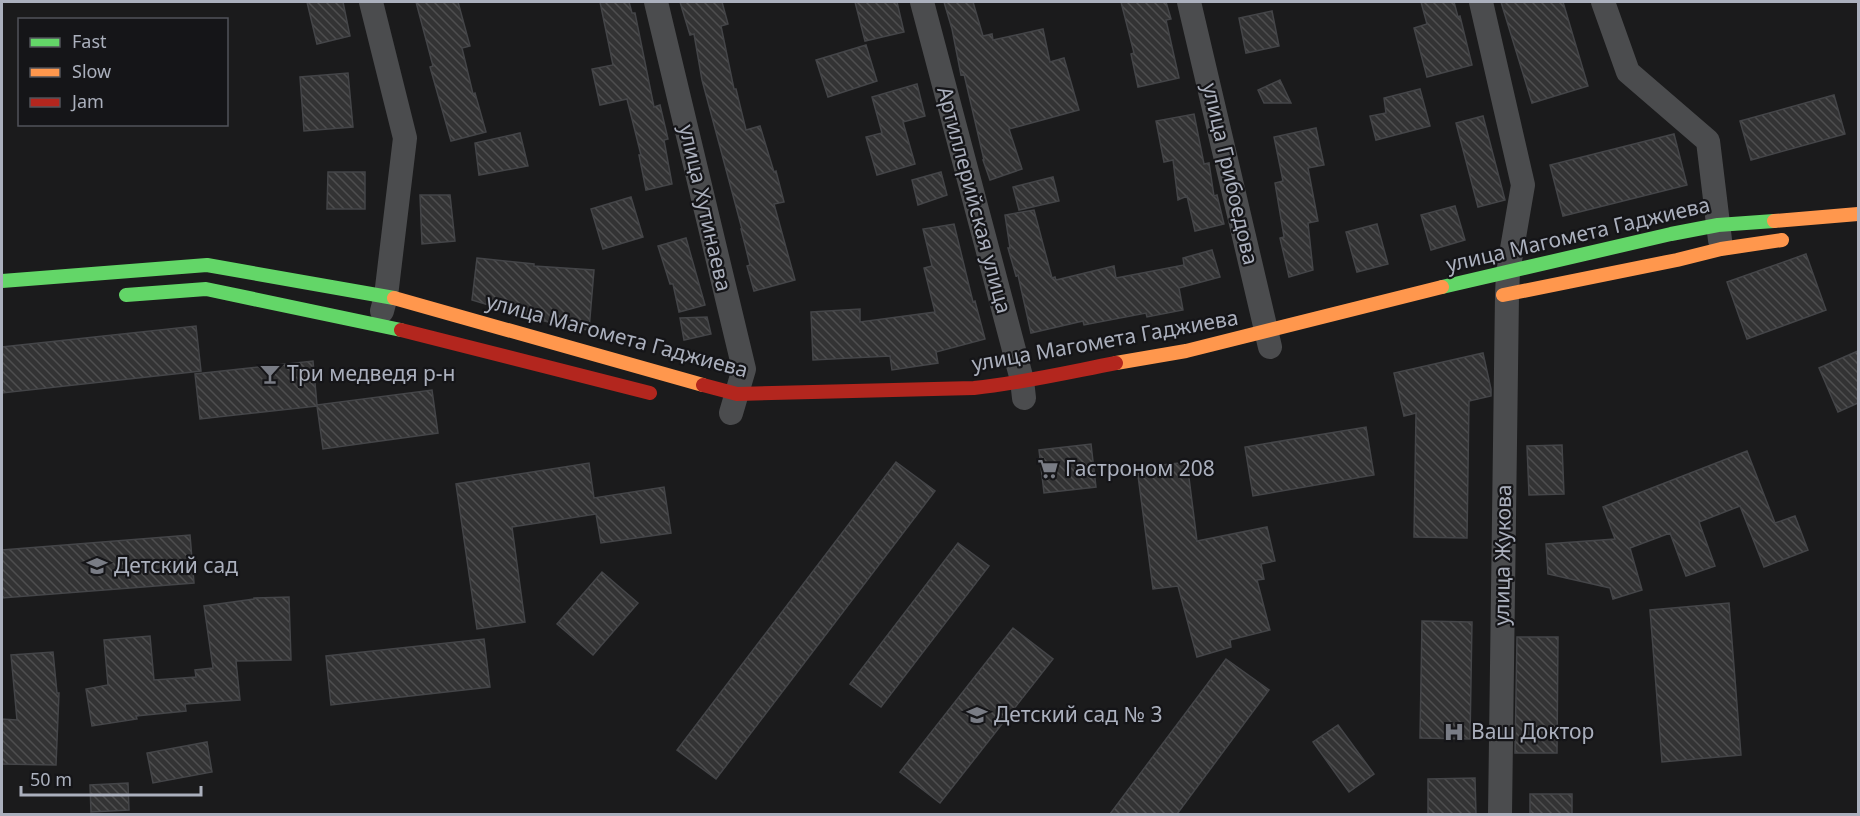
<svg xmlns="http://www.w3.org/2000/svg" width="1860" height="816" viewBox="0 0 1860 816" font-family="'Noto Sans',sans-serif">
<defs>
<pattern id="building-back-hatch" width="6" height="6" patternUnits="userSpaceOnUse" patternTransform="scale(1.5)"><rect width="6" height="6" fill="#333334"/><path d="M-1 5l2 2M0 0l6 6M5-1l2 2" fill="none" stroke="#4e4e4f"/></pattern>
</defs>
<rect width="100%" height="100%" fill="#1b1b1c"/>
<path fill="url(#building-back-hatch)" stroke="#444548" stroke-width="1.5" d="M307,2H343L350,36L317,44Z
M416,2H458L470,46L462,48L473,94L475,93L486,132L451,141L430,67L433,66Z
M600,2H629L632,13H635L654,107L660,105L668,139L664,140L672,184L646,190L639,155H641L627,99L600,105L592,69L613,65Z
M680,2H722L728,24L721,26L734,89H736L746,130L760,126L774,172L776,171L784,202L774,204L795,280L754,291L747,266L750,265L741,229H742L702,80L694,34L690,35Z
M855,2H897L904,32L865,41Z
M944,2H973L983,36L992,34L993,40L1043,29L1050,62L1064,58L1079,110L1009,129L1022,169L990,180L983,160H984L964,74L961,75L952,29Z
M1121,2H1166L1171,19L1166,20L1179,78L1138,87L1131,54L1134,53Z
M1421,2H1454L1458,17L1460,16L1472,65L1427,77L1414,28L1427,24Z
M1501,2H1563L1588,86L1532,103Z
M1272,11L1279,46L1246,53L1239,18Z
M866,45L877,81L828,97L816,60Z
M348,73L353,127L304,131L300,77Z
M1280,80L1291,103H1264L1258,90Z
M917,84L925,116L903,122L915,164L877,175L866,137L882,133L872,97Z
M1420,89L1430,126L1376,140L1370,116L1386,113L1384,98Z
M1834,95L1845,134L1751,160L1740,121Z
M1194,114L1204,164L1209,163L1214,196L1217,195L1224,224L1195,231L1187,196L1178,200L1173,160L1164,162L1156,121Z
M1483,116L1505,200L1478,207L1456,123Z
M1316,128L1324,165L1308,168L1318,221L1308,223L1313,270L1289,277L1280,238L1284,237L1275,183L1283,181L1274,137Z
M520,133L528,166L479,175L475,143Z
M1674,134L1687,185L1563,216L1550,165Z
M328,172H365V209H327Z
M941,172L947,195L918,205L912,180Z
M1053,177L1059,201L1019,210L1013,187Z
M420,195H450L455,241L422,244Z
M631,197L643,237L603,249L591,209Z
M1455,206L1465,240L1431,250L1421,215Z
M1034,210L1052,278L1055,277L1056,280L1114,266L1116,278L1184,265L1183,258L1212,250L1220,277L1179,288L1183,310L1147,317L1146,313L1084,325L1083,321L1031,333L1018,275L1016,276L1008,248H1010L1005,215Z
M954,224L973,302L975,301L985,339L936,352L938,363L892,370L890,356L813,360L811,312L860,309V322L935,312L924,268L932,266L923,229Z
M1377,224L1388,264L1357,272L1346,232Z
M686,238L705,305L679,312L673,284H670L658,246Z
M1806,254L1826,310L1747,339L1727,282Z
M477,258L534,264V266L594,270L589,330L572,328L544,321V316L515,313L472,300Z
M707,317L711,334L684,340L680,318Z
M196,326L201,371L2,393V347Z
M1858,351V403L1838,412L1819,368Z
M1483,353L1491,389V396L1469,401L1467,538L1414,537L1416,413L1404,416L1394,373Z
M313,361L317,405L432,390L438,433L323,449L317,406L200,419L195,374Z
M1366,427L1374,475L1253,496L1245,447Z
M1091,444L1096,487L1044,493L1039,450Z
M1562,445L1564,494L1529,495L1527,446Z
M1747,451L1775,523L1795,516L1808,550L1764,567L1740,506L1699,522L1715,566L1686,576L1670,533L1630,548L1642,590L1613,599L1610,588L1548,574L1546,544L1615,539L1603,507Z
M896,462L935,491L716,779L677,750Z
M1187,462L1197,541L1267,527L1275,561L1261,564L1264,579L1257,580L1270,630L1230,640L1231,647L1197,657L1178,586L1153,589L1137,468Z
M589,463L594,498L664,487L671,533L601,543L596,514L512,527L525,622L477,629L456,484Z
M190,535L194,583L2,598V550Z
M958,543L989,566L881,707L850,684Z
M602,572L638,603L593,655L557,624Z
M289,597L291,660L236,661L240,700L185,704L186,711L136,716L137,719L92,726L86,689L108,685L104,640L150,636L154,680L196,677L195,670L213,668L204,606L254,599V598Z
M1729,603L1741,755L1662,762L1650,610Z
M1422,621L1472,622L1470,739L1420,738Z
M1013,628L1053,659L940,803L900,772Z
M1517,637H1558L1557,753H1515Z
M484,639L490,687L331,705L326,656Z
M53,652L57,693H59L56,765L2,764V719L17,720L11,655Z
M1226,659L1269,690L1177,814H1110Z
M1338,725L1374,774L1349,792L1313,742Z
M207,742L212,772L153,783L147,753Z
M1475,778L1476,814H1428V779Z
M128,783L129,810L91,812L90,785Z
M1530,794H1572V814H1530Z"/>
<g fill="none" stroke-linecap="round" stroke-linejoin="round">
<path stroke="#4b4c4e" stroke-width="24" d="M371,2L405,138L386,296L382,311
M656,2L744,369L731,413
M922,2L1022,380L1024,398
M1189,2L1270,347
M1481,2L1523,185L1508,272L1507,295L1500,814
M1603,2L1628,72L1708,141L1720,240"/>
<path stroke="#63d668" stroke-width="14" d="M2,281L207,265L394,298
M1442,287L1671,234L1718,225L1774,221
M126,295L206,289L401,330"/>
<path stroke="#ff974d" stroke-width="14" d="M1774,221L1858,214
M1503,295L1677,260L1721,249L1782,240
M394,298L703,385
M1116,363L1186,351L1442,287"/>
<path stroke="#b3261e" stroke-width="14" d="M401,330L650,393
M703,385L737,394L974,388C1022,383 1069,372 1116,363"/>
</g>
<defs>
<g id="bar-bare" transform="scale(1.62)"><path d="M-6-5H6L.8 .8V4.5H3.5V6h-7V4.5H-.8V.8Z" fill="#797c85" stroke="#151518" stroke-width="2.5" paint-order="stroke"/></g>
<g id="supermarket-bare" transform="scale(1.62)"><path d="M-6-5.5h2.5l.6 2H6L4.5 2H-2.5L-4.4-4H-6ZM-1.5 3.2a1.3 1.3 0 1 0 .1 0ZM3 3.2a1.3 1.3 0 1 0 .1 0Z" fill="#797c85" stroke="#151518" stroke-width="2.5" paint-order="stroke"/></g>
<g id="school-bare" transform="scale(1.62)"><path d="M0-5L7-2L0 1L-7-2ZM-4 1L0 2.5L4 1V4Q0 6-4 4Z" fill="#797c85" stroke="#151518" stroke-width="2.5" paint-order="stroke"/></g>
<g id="hospital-bare" transform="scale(1.62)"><path d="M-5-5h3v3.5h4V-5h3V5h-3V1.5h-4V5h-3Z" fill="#797c85" stroke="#151518" stroke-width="2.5" paint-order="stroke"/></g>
</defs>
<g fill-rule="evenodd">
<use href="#bar-bare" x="270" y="374"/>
<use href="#supermarket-bare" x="1048" y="469"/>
<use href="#school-bare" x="97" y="566"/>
<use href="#school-bare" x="977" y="715"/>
<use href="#hospital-bare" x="1454" y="732"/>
</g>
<g text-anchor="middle" stroke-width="4.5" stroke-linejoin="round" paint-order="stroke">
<g font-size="21" fill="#abb0bd" stroke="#151518">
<text transform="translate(1230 174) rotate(77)" y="7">улица Грибоедова</text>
<text transform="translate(974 200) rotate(75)" y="7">Артиллерийская улица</text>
<text transform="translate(705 208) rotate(77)" y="7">улица Хутинаева</text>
<text transform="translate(1578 235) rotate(-13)" y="7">улица Магомета Гаджиева</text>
<text transform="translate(617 336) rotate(15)" y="7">улица Магомета Гаджиева</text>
<text transform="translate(1105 341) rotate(-10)" y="7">улица Магомета Гаджиева</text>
<text transform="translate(1503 555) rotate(-89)" y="7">улица Жукова</text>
</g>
<g font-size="21" fill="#abb0bd" stroke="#151518" text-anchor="start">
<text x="287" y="381">Три медведя р-н</text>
<text x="1065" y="476">Гастроном 208</text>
<text x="114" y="573">Детский сад</text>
<text x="994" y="722">Детский сад № 3</text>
<text x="1471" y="739">Ваш Доктор</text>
</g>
</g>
<rect width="1860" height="816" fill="none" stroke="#abb0bd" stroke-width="6"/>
<rect x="18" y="18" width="210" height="108" fill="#151518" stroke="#51535a" stroke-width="1.5"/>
<rect x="30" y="38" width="30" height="9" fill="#63d668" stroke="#51535a" stroke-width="1.5"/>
<text x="72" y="48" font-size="18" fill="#abb0bd">Fast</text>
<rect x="30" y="68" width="30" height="9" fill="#ff974d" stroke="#51535a" stroke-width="1.5"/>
<text x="72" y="78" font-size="18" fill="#abb0bd">Slow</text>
<rect x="30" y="98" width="30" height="9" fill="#b3261e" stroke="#51535a" stroke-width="1.5"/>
<text x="72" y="108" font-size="18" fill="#abb0bd">Jam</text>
<path d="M21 786v9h180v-9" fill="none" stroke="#abb0bd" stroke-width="3"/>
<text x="30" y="786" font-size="18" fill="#abb0bd" stroke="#151518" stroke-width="4.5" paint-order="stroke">50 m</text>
</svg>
